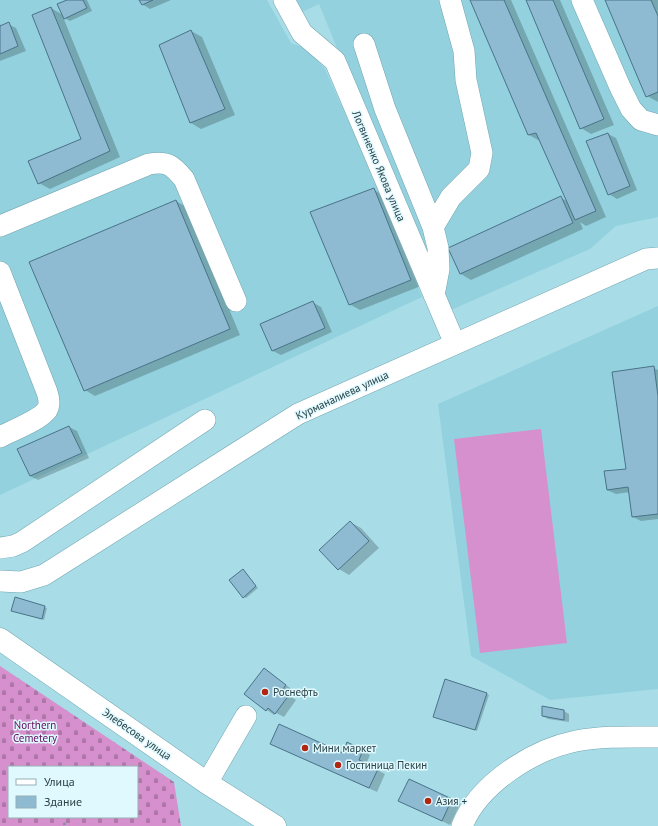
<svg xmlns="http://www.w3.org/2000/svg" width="658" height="826" viewBox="0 0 658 826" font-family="'PT Sans',sans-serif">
<defs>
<pattern id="cemetery-stones" width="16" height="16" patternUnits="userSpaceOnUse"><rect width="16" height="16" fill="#d690cd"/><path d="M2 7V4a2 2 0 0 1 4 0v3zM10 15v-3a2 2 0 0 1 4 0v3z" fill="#ae77a8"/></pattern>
</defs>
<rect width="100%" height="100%" fill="#a8dde8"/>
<path fill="#93d1de" d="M0,0H267L291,43L307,49L325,69L362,151L422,297L0,495Z
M290,0H658V217L616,226L590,249L451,310L401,204L319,4L296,15Z
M658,306V689L550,700L471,656L438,404Z"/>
<path fill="url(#cemetery-stones)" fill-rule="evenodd" d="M0,666L174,782L181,826H0ZM9,767H137V817H9Z"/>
<path fill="#d690cd" d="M541,429L567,643L480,653L454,439Z"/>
<path fill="#0003" d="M69,0H87L92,11L70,21L63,17L120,157L50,189L39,183L82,140L51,8L63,15Z
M140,0H171L150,9L142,4Z
M472,0H511L606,217L586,226L580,222L583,229L471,280L461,274L449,248L561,198L567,201L540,141L529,135Z
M527,0H560L614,125L591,134L581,128Z
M606,0H658V102L647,96Z
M0,23L1,26L8,24L16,28L26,51L0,61Z
M191,31L202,37L235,115L201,129L191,123Z
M608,134L616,138L637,190L617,199L609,194Z
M374,190L385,196L421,286L360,310L349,304Z
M176,201L186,207L240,335L95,396L85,390Z
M312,302L321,307L332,332L281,355L273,351L261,325Z
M654,368L658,370V519L641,521L633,517L630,492L616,494L607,490L627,469Z
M69,427L77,431L89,458L38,480L30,476Z
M350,522L361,528L379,548L349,575L339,569Z
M243,570L258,588L246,598L244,597Z
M16,598L47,608L44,620L15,611Z
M264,669L293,690L289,695L296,700L284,717L276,713L274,715L267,710L245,694Z
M487,694L489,695L477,731L437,718Z
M564,711L569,714V722L548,719L543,716Z
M279,748L343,754L363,750L370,755L366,764L385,774L377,792Z
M452,799L460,804L450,825L400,801Z"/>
<path fill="#8fbbd2" stroke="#497388" d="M67,0H83L87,8L64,19L57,4Z
M139,0H153L142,5Z
M470,0H504L596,211L575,220L536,133L528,135Z
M526,0H553L604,119L580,129Z
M605,0H651L658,16V92L646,97Z
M51,7L110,151L38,184L28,161L81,139L32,15Z
M9,22L18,46L0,54V26Z
M191,30L225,109L190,123L159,45Z
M608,133L630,186L608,195L586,141Z
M374,188L411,280L349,305L310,212Z
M561,196L573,223L460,274L448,248Z
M176,200L230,329L84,391L29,262Z
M313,301L325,328L272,351L260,324Z
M654,366L658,396V514L632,517L628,487L607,490L604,471L626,469L612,372Z
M69,426L82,453L30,476L17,449Z
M350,521L369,541L338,570L319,550Z
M243,569L256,586L243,598L229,580Z
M15,597L45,606L42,619L11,611Z
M264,668L286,685L282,690L289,695L275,714L268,708L266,711L244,694Z
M445,679L487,693L475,730L433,717Z
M542,706L564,710V720L542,716Z
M279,724L343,753L347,742L363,750L359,760L378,769L369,788L270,744Z
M409,779L452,799L442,821L398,801Z"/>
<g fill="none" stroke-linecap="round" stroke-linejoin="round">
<g stroke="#72a6b1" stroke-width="22">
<path id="minor" d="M284,0L302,33L335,61L455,344
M582,0L620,87L631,109L641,120L658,125
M364,44L385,109L433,227L438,248L439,269L434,295
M0,226L149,164C168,161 172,165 184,179L236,301
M433,227L451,197L479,169L482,153L466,80L464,51L450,0
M0,272L47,392C49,398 50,405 47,410C40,420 11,431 0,437
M0,548L13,546L22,542L205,420
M0,581L21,582L44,575L298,414L646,259L658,258
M207,783L246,716
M462,826C479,784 532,750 576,741C603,736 630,737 658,737"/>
</g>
<g stroke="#72a6b1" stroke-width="23">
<path id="major" d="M0,639L207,783L275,826"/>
</g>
<path stroke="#6e949c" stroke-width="2.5" stroke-dasharray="2 2" stroke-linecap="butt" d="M64,823L65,826"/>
<use href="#minor" stroke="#fff" stroke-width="21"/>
<use href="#major" stroke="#fff" stroke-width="22"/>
</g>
<g fill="#b22510" stroke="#dff9ff" stroke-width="1.5">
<circle cx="265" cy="692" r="4"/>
<circle cx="305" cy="748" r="4"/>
<circle cx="338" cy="765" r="4"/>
<circle cx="428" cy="801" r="4"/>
</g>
<g text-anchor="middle" stroke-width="3" stroke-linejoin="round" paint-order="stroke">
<g font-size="11" fill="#2a4044" stroke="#dff9ff">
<text transform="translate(379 166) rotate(67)" y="4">Логвиненко Якова улица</text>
<text transform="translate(342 395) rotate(-25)" y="4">Курманалиева улица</text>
<text transform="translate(137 734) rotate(35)" y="4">Элебесова улица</text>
</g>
<g font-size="11" fill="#2a4044" stroke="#dff9ff" text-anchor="start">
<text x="273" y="696">Роснефть</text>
<text x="313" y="752">Мини маркет</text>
<text x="346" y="769">Гостиница Пекин</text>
<text x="436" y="805">Азия +</text>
</g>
<g font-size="11" fill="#630b5d" stroke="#dff9ff">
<text x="35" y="729">Northern<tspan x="35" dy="13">Cemetery</tspan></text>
</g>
</g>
<rect x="8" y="766" width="130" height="52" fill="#dff9ff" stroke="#97afb4"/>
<rect x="16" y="779" width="20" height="6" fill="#ffffff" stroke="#97afb4"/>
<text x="44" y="786" font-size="12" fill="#2a4044">Улица</text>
<rect x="16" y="796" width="20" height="12" fill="#8fbbd2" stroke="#97afb4"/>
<text x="44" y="806" font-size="12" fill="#2a4044">Здание</text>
</svg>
